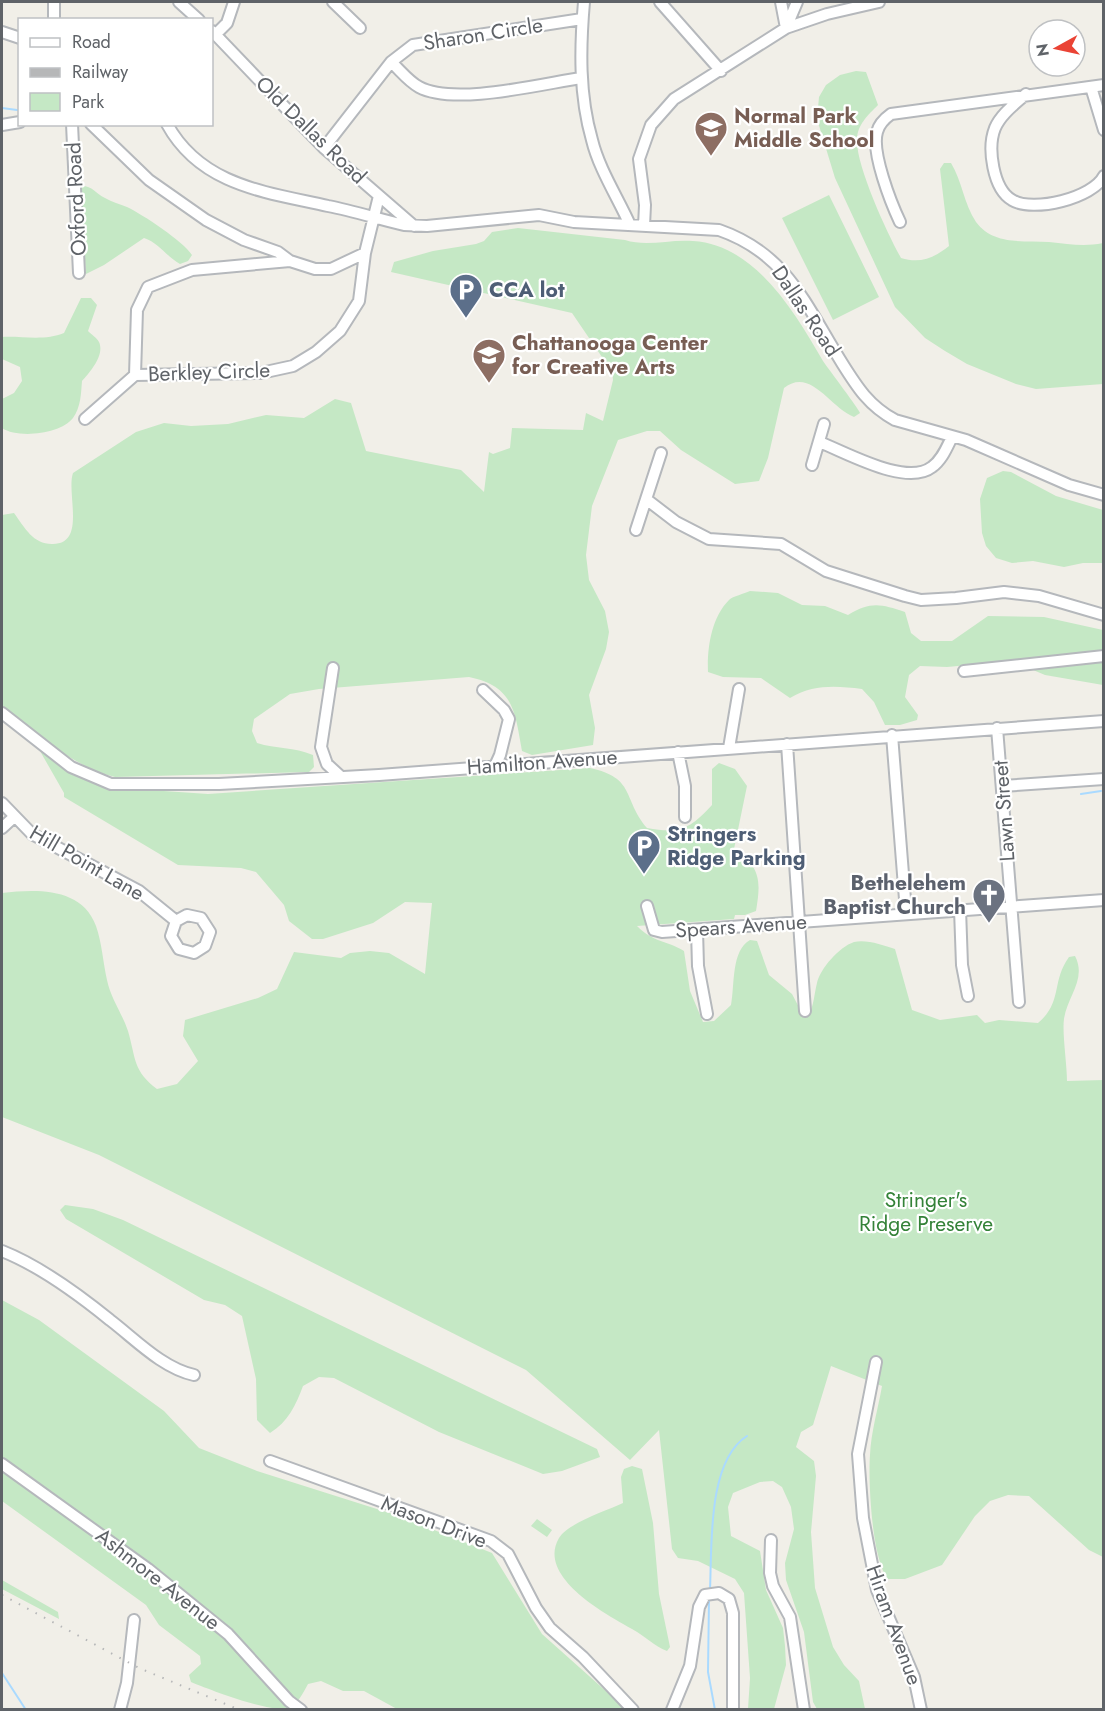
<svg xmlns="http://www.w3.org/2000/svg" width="1105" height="1711" viewBox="0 0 1105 1711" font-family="Jost,sans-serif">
<rect width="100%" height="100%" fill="#f1efe8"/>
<path fill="#c5e8c5" d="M856,71L866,72L878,105C868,115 857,125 857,140C856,166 888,235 901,258C920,264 934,258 949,246L940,169L944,163H951C962,181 964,204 976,222C994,246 1024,240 1049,242C1069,244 1084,247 1103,243V384L1036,389L1016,384L967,364L945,351L925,338L895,307L835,178L817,119L819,97L826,85L840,75Z
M80,186C92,185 95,193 105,198C112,202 120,204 127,207C142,214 184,242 192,255L188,261L180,264C166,256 159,243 144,238L104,265L86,274Z
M829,195L879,297L833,320L782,218Z
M518,228L625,240C647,247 670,239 693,241C756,245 795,313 823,361C829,370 859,409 860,413L854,417C830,408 811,367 784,388L768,458L759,481L735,484L681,450L660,431H647L618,440L592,506L586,555L589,580L605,611L609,632L606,649L589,695L595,728L593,745L532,755L522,751C515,712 514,686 469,677L319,689L290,694L254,719L252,731L257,743C276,749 294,747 313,755L314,767L309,772L115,777C70,766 39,733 2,708V515L14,513C25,528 33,544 52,544C87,545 66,493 73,473L136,432L164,423L191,426L228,424L266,415L304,418L335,399L351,403L366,451L461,470L484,492L489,452L493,454L510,448L512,428L583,430L586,413L603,421L613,380L612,370L604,372V360L572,313L391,272L394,262L433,251L476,244L484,241L492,232Z
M81,298H91L97,305L88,331C91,334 97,338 99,342C105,355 90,372 82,381C81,393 81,407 73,418C61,434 18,439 2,428V399L14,393L22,381L20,367L2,359V337C23,336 45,341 64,333Z
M1003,471L1011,472L1056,496L1103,510V563H1083L1064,567L1033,561L1012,563L996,558L986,546L982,533L980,499L987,478Z
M750,591L778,593L802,605L825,606L848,615C871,601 881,604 905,612L911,633L921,641H952L988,616L1044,617L1103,630V685L1045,675L1012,661L947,667L920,666L909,675L905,697L918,715L917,720L900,725H885L874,702L862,689C836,686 814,684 790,698L761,678L723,677L708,672C707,649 711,618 729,600C733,596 744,594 750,591Z
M40,751L73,775L105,787L208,794L590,768C636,778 622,798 647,828C680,834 690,829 712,805V769L719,763L735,769L747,786L734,849C761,867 761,881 756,911L745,915H735L734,919L637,926C654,943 666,940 684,951L690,991L703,1022L714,1021L731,1005C735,984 731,951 750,940L757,941L769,975L792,994L802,1013L809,1015C814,1004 814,995 817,983C820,969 839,947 854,942C866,939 883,945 895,949L912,1010L940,1020L977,1015L985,1023L999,1020L1038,1023C1063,1002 1051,982 1069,957L1075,956C1087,979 1067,997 1064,1019C1062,1033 1067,1064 1067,1081L1104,1080L1103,1557L1089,1550L1029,1496L1008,1495L990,1501L975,1516L942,1565L905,1579H888C872,1560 868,1482 870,1455C871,1432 878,1409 882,1386L831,1366L813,1425L801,1432L796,1447L814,1461L816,1476L811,1532L815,1588L833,1647L844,1665L859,1681L865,1709H817L813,1702L804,1632L786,1580L785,1563L794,1529L791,1507L782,1487L773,1481L760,1482L733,1493L728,1507L731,1536L760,1551L766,1590L783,1628L785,1646L786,1665L774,1709H748L750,1678L744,1593L735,1579L698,1561L678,1558L672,1549L659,1430L630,1460L526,1370L99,1155L2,1117V893C36,889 82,887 96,926C102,943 103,963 107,980C111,999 122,1013 128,1031C136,1059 133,1071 157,1089L177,1084L198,1061L183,1036L185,1020L258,998L277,989L294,952L341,958L350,953L370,951L389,953L425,974L432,903L405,902L373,923L323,939H312L289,921L284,905L256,872L241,868L178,865L64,797V793Z
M65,1205L93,1209L123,1220L597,1449L600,1457L562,1471L543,1474L439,1432L334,1378L319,1377L303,1386C296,1405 288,1422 270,1433L257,1420L256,1379L242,1316L225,1305L204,1300L66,1219L60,1210Z
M2,1300L39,1320L164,1411L199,1448L257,1471L399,1516L492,1553L542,1634L626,1709H397L364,1691H343L321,1681L308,1684C303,1693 298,1704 288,1709C265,1711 213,1691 191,1682L189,1675L201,1664L200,1656L159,1625L146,1605L2,1501Z
M632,1466L642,1469L653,1523L659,1594L670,1647L667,1651C654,1646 645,1636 632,1629C607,1615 536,1577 559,1538C568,1523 606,1511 623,1503L621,1477L624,1469Z
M537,1519L552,1530L547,1537L531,1526Z
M2,1580L58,1612L59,1619L2,1589Z"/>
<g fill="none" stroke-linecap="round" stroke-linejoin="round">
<path stroke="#aadaff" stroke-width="2" d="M2,108L17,110
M1081,794L1101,791
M710,1590C712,1547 707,1461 747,1436
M709,1599L708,1672L715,1710
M2,1673L26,1710"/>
<g stroke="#b5b8bc" stroke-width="14">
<path id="minor" d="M54,2V20
M179,2L199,20
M333,2L360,28
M584,2C580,48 579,95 592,140C599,169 618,198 630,225
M660,2L721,71
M781,2L786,28
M786,28L797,2
M212,31L324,148L414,226
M2,32L20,38
M216,34L227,23L234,2
M391,62C400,70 408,81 419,87C454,106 541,84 581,78
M1091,87L1104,130
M1026,94C1015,104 1001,114 995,128C987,148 993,189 1012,200C1033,213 1093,198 1104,176
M72,124L79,273
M91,124L149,180L206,220L244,240L278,252L290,261
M167,124C201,186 266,192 328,206C354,211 378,219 404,225L427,226L539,215L574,222L719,230C788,254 806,306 842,363C857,387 869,406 895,420L966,440L1069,485L1104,495
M2,125L20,122
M324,148L391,62L413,45L582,19
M900,222C891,203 871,152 877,132C879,124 884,119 891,114L1104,85
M644,226L645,205L639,159L651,125L674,99L786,28L827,14L879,2
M135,375L137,310L148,287L192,270L290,261L315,269H331L365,253
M85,419L135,375L261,373L293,366L316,352L340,331L359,301L365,253L379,196
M819,442C846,452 906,487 932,467C942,460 947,447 952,437
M812,465L824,424
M646,499L676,522L709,539L781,544L826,571L905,596L921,600L956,598L1004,592L1039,596L1104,615
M636,530L661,453
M333,668L321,747L327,764L340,776
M964,671L1104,656
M483,690L504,710L509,719L500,755L495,766
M2,713L71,767L111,784H219L379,775L1104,721
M997,728L1019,1002
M892,735L906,912
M787,744L805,1011
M729,748L739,689
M678,752L685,786V817
M1002,786L1104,779
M2,803L32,834L139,891L176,921L187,915L201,918L210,932L205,946L194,953L179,949L171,936L176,921
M2,828L14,817
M647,906L654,930L662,932L1104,900
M960,909L962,965L968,996
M697,930L698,966L707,1014
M2,1251C40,1266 78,1294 110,1320C135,1339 162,1368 194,1375
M876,1362L858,1454L863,1518L877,1590L914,1677L921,1710
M270,1461L491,1541L508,1554L536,1608L550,1628L583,1657L633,1710
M2,1464L148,1569L228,1634L289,1701L301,1710
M771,1540L770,1573L773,1586L790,1617L804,1710
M120,1710L127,1683L134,1620
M672,1710L690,1666L699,1607L705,1595L719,1593L729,1599L733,1613V1710"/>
</g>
<use href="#minor" stroke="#fff" stroke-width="10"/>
<path stroke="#b6b7b8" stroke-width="2" stroke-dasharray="1.5 8" stroke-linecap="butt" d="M2,1595L139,1668L240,1710"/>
</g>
<defs>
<g id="school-pin" transform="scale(1.725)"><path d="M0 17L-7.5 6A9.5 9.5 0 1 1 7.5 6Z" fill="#8d6e63" stroke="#fff"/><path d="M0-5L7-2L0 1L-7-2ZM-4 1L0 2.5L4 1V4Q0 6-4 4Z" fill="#fff"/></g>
<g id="parking-pin" transform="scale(1.725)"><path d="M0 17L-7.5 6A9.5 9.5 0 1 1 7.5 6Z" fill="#5c6f8a" stroke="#fff"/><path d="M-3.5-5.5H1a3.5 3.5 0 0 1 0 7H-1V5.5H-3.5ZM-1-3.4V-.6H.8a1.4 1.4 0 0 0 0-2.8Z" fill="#fff"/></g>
<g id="church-pin" transform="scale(1.725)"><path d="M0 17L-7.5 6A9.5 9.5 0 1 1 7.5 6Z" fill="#6b7280" stroke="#fff"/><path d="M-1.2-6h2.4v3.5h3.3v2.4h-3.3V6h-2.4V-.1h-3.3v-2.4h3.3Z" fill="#fff"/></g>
</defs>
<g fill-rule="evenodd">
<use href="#school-pin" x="711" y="128"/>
<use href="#parking-pin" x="466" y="290"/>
<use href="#school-pin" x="489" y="355"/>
<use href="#parking-pin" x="644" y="846"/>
<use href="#church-pin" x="989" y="895"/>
</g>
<g text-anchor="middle" stroke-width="4.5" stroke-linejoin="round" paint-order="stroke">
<g font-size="21" fill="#5f6368" stroke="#fff">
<text transform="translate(483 34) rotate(-9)" y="7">Sharon Circle</text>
<text transform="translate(311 130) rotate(44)" y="7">Old Dallas Road</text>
<text transform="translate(76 199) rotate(-93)" y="7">Oxford Road</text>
<text transform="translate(806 311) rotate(56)" y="7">Dallas Road</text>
<text transform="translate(209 372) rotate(-2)" y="7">Berkley Circle</text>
<text transform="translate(542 762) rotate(-4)" y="7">Hamilton Avenue</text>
<text transform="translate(1004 811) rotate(-94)" y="7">Lawn Street</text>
<text transform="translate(87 863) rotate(30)" y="7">Hill Point Lane</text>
<text transform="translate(741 926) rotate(-4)" y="7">Spears Avenue</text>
<text transform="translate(434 1522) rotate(21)" y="7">Mason Drive</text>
<text transform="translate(158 1579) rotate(38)" y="7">Ashmore Avenue</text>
<text transform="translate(894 1625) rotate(70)" y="7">Hiram Avenue</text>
</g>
<g font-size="21" font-weight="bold" fill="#785e54" stroke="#fff" text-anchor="start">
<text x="734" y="123">Normal Park<tspan x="734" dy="24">Middle School</tspan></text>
<text x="512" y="350">Chattanooga Center<tspan x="512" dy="24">for Creative Arts</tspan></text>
</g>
<g font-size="21" font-weight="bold" fill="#4e5e75" stroke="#fff" text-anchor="start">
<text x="489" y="297">CCA lot</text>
<text x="667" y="841">Stringers<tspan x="667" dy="24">Ridge Parking</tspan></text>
</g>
<g font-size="21" font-weight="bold" fill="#5b616d" stroke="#fff" text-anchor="end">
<text x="966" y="890">Bethelehem<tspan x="966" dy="24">Baptist Church</tspan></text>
</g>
<g font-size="21" fill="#348238" stroke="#fff">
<text x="926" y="1207">Stringer's<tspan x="926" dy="24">Ridge Preserve</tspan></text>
</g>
</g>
<rect width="1105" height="1711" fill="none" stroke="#5f6368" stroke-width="6"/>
<rect x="18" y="18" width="195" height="108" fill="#ffffff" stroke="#bfc1c3" stroke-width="1.5"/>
<rect x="30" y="38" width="30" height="9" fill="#ffffff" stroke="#bfc1c3" stroke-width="1.5"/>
<text x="72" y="48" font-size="18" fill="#5f6368">Road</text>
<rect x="30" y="68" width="30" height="9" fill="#b6b7b8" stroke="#bfc1c3" stroke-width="1.5"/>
<text x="72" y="78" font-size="18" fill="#5f6368">Railway</text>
<rect x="30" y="93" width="30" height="18" fill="#c5e8c5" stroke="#bfc1c3" stroke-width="1.5"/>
<text x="72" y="108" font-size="18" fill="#5f6368">Park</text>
<g transform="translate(1057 48) rotate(262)"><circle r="28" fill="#ffffff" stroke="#bfc1c3" stroke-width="1.5"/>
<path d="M0-4.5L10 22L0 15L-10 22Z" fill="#ea4335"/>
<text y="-9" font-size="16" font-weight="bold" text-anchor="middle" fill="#5f6368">N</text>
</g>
</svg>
